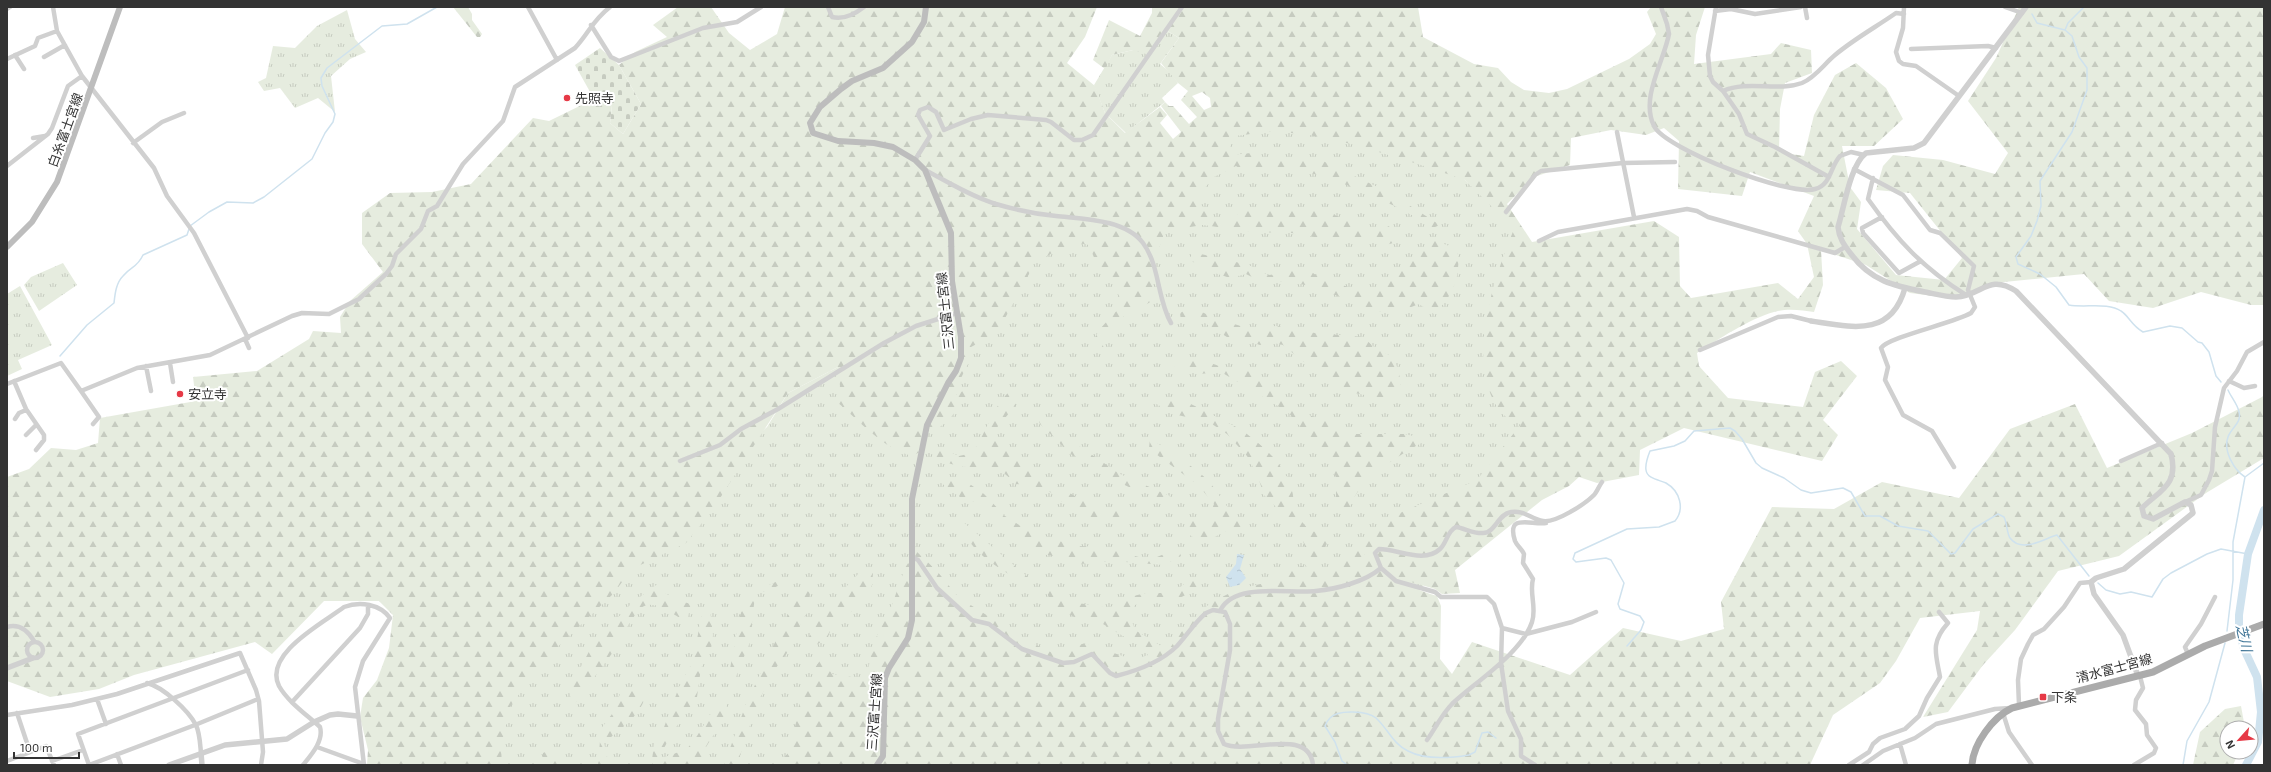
<svg xmlns="http://www.w3.org/2000/svg" width="2271" height="772" viewBox="0 0 2271 772" font-family="'Exo 2','Noto Sans JP',sans-serif">
<defs>
<pattern id="grass-tufts" width="24" height="20" patternUnits="userSpaceOnUse"><rect width="24" height="20" fill="#e6ecdf"/><path d="M3 7l-1-3M5 7V3M7 7l1-3M15 17l-1-3M17 17v-4M19 17l1-3" fill="none" stroke="#c6cbc0"/></pattern>
<pattern id="forest-firs" width="22" height="20" patternUnits="userSpaceOnUse"><rect width="22" height="20" fill="#e6ecdf"/><path d="M5 1l3.5 6h-7zM16 11l3.5 6h-7z" fill="#c6cbc0"/></pattern>
<pattern id="cemetery-stones" width="16" height="16" patternUnits="userSpaceOnUse"><rect width="16" height="16" fill="#e6ecdf"/><path d="M2 7V4a2 2 0 0 1 4 0v3zM10 15v-3a2 2 0 0 1 4 0v3z" fill="#c6cbc0"/></pattern>
<pattern id="water-ripples" width="26" height="14" patternUnits="userSpaceOnUse"><rect width="26" height="14" fill="#cfe2ee"/><path d="M2 4q2-2 4 0t4 0M15 11q2-2 4 0t4 0" fill="none" stroke="#b2c2cd"/></pattern>
</defs>
<rect width="100%" height="100%" fill="#fff"/>
<path fill="url(#grass-tufts)" d="M347,10L355,39L366,52L350,59L331,76L335,112L318,98L295,108L280,88L264,91L258,82L266,78L273,46L295,48L317,26Z
M1166,30L1179,38L1160,64L1170,72L1178,83L1162,98L1165,102L1126,133L1105,113L1094,85L1112,55L1133,50Z
M1247,120L1437,154L1519,230L1524,423L1417,595L821,765H471L518,647L767,427L788,393L838,367L1060,184L1175,147Z
M63,263L77,285L39,311L24,285L31,277Z
M20,286L52,345L18,360L22,369L7,376V294Z"/>
<path fill="url(#forest-firs)" fill-rule="evenodd" d="M453,7H468L472,14V20L482,34L480,37H477Z
M678,7H711L729,33L750,50L777,34L785,7H1097L1085,37L1067,63L1095,86L1105,113L1125,133L1160,107L1167,115L1160,123L1173,139L1181,132L1161,106L1165,102L1169,106H1173L1189,124L1197,117L1181,100L1188,91L1178,83L1161,63L1179,38L1166,30L1146,54L1133,50L1112,55L1105,69L1093,60L1109,20L1140,36L1152,13V7H1418L1423,37L1474,64L1498,68L1511,82L1524,90L1549,93L1567,89L1629,59L1650,44L1656,34L1647,12L1651,7H1705L1696,35L1694,64L1771,54L1781,43L1811,50L1812,73L1785,83L1780,109L1779,152L1804,156L1814,115L1835,75L1856,63L1886,88L1903,119L1874,146H1842L1850,187L1861,202L1857,229L1896,275L1944,280L1962,258L1910,193L1876,190L1883,166L1893,155L1943,160L1995,174L2008,153L1968,101L1996,58L2019,7H2264V305H2251L2201,292L2153,308L2109,301L2084,274L2004,282L1949,298L1910,293L1866,265L1821,250L1823,285L1814,312C1802,310 1786,308 1774,312C1751,318 1717,340 1697,353L1699,366L1728,398L1803,407L1815,372L1841,361L1857,376L1823,420L1838,435L1822,461L1684,428L1640,450L1639,475L1597,483L1579,477L1569,486L1542,500L1455,570L1460,593L1442,594L1435,589L1394,577L1359,548L1380,527L1402,512L1477,480L1521,424C1516,421 1509,420 1505,416C1461,371 1494,278 1514,229L1465,180L1421,165L1356,145L1309,135L1274,131L1235,136L1229,132L1231,155L1251,153L1255,161H1323L1390,193L1440,225L1430,229L1417,218L1397,207L1333,179L1299,170H1242L1236,166L1214,177L1197,197L1208,216L1224,221L1244,211L1305,208L1330,213L1365,228L1388,226L1395,230L1393,243L1386,245L1371,240L1337,241L1292,233L1254,232L1203,225L1164,231L1162,242L1152,262L1153,300L1137,311L1126,314L1100,342L1105,349L1094,340L1099,330L1120,307L1117,285L1099,270L1089,245C1070,239 1045,258 1028,267L1030,272L997,333L971,347L969,362L954,392L957,395L966,388L970,391C960,407 945,428 927,434L921,451L913,456C884,450 859,420 837,402L840,386L838,367L788,393L713,509L686,543L632,569L613,594L542,662L510,707L501,748L502,765H367L368,750L360,717L363,698L377,680L389,648L393,615L379,601H324L272,654L255,642L134,675L99,689L50,697L7,681V477L29,469L51,448L76,450L98,443L100,418L196,401L193,377L257,371L309,339L313,331L341,333L340,317L350,301L383,272L362,244V213L390,193L432,192L471,184L533,118L549,121L594,99L602,90L612,105L610,123L623,134L641,104L619,65L635,52L667,37L653,25ZM1202,92L1210,98L1211,107L1204,110L1192,96ZM1664,128L1679,141L1678,189L1742,196L1750,172L1814,196L1798,231L1807,244L1814,277L1798,299L1778,283L1691,298L1680,286L1679,237L1654,221L1532,242L1507,204L1534,177L1570,165L1571,138L1611,130L1646,135Z
M1434,240L1457,249C1462,274 1453,297 1434,314L1419,304L1396,313L1366,310L1338,296L1310,286L1286,281L1264,283L1246,274L1230,278L1206,270L1190,260L1192,252L1249,265L1268,275L1281,274L1296,267L1353,289L1377,291Z
M1191,307L1217,319L1251,329L1276,326L1315,333L1363,337L1374,347L1393,357L1399,372L1401,389L1393,400L1354,393L1310,367L1283,345L1270,342L1260,345L1239,338L1230,339L1205,323L1196,320L1181,321L1180,313Z
M1178,358H1196L1225,368L1247,370L1306,414L1340,426L1349,434H1404L1428,439C1401,455 1370,471 1353,499C1350,505 1348,513 1346,520L1336,503V477L1327,459L1288,412L1221,372L1199,374L1174,366Z
M1009,392L1016,405L994,431L1003,444L1041,477L1098,509L1115,510L1124,507L1126,517L1109,521L1086,517L1073,511L1050,492L1040,491L1028,485L1016,484C993,462 997,468 967,467C957,467 944,461 934,458L931,451L934,445L959,456L972,453C986,434 992,408 1009,392Z
M2264,396V458L2206,493L2119,556L2058,571L2015,630L1983,665L1948,712L1923,717L1977,630L1980,611L1920,618L1896,661L1880,683L1833,715L1810,765H777L790,751L801,698L805,688L813,681V670L822,658L832,674L858,678L868,671L873,644L892,605L905,568L916,551L937,571L958,597L1026,640L1055,654L1085,643L1134,660L1148,655L1141,642L1123,636L1098,621L1079,619L1060,610L1053,603L1046,592L1052,590L1078,603L1109,608L1129,597L1146,593H1162L1178,589L1189,580L1203,579L1199,589L1177,599L1155,598L1135,605L1130,616L1135,630L1166,649L1170,648L1181,632L1210,603L1238,589L1265,583L1301,566L1308,568L1305,566L1306,552L1300,529L1292,523L1264,495L1257,474L1247,456L1227,434L1209,422L1173,414L1155,403L1162,398L1187,402L1242,430L1263,447L1276,460L1291,483L1296,515L1310,531L1329,533L1330,539L1319,556L1316,570L1327,572L1358,549C1387,573 1400,585 1437,596L1441,606L1440,659L1452,674L1472,642L1570,675L1623,628L1681,641L1724,629L1721,602L1772,507L1834,509L1882,482L1959,498L2010,429L2075,404L2107,468L2192,433Z
M1038,418L1120,474L1170,496L1166,504L1145,491L1133,489L1108,477L1098,471L1086,459L1073,456L1040,424Z
M1150,438L1195,469L1209,481L1244,530L1226,531L1203,543L1186,533L1192,518L1209,517L1214,504L1198,485L1149,449Z
M947,479L964,480L984,494L1005,516L1027,530L1075,546L1101,547L1150,560L1178,548L1181,556L1164,565L1113,561L1080,564L1060,557L1035,553L1024,544L1017,535L999,524L981,504L960,497L940,482Z
M962,521L1029,578V589C999,564 977,562 959,523Z
M862,570L873,573L872,585L868,595L845,618L832,626L828,637L818,644L806,642L826,608Z
M780,580H793L755,595L750,642L735,679L730,669L739,619L745,600L753,592Z
M656,585C667,596 676,600 691,604L687,621C674,617 655,597 641,608C637,611 634,617 631,621C625,630 618,637 616,648L573,706L568,687L574,680L594,642L632,603Z
M802,585L810,593L806,615L792,640L787,653L770,676L754,713L737,765H724L746,704Z
M703,607L710,609L713,635L711,649L701,668L697,697L674,730L659,757L652,760L654,744L663,730L679,687L693,661Z
M636,687L646,692C643,715 621,728 604,743L609,765H598L601,729L612,714L620,694Z
M721,697L727,703L726,715L706,747L703,765H652L654,761L687,749L697,736Z
M2241,706L2245,728H2227V752H2239L2233,765H2193L2200,732L2225,709Z
M556,747L560,750L561,765H543V753Z"/>
<path fill="url(#cemetery-stones)" d="M600,48L619,65L641,104L623,134L610,123L612,106L602,91L594,99L575,65Z"/>
<path fill="url(#water-ripples)" d="M1237,554L1244,555L1240,569L1246,578L1239,585L1230,587L1226,577L1236,564Z"/>
<g fill="none" stroke-linecap="round" stroke-linejoin="round">
<path stroke="#cfe2ee" stroke-width="1.5" d="M2032,14L2037,23L2065,30L2072,36L2079,57L2087,68V90L2072,132L2040,181L2041,206L2037,221L2031,236L2016,257L2018,264L2040,274L2056,287L2069,305C2085,308 2108,302 2121,311C2129,316 2131,325 2143,332L2170,326L2182,328L2198,342L2202,343L2209,352L2216,376L2221,382
M2065,30L2068,23L2084,7
M190,226L209,212L227,202L253,203L264,197L312,159L325,133L333,122L335,114L322,86L321,78L327,68L382,26L407,24L437,7
M60,356L87,325L114,303C115,294 116,283 123,276C131,266 137,268 143,255L187,235L189,229
M2228,390C2231,397 2238,405 2239,412C2242,423 2231,428 2228,437C2223,451 2234,470 2245,477
M2098,583L2106,590L2120,594L2131,592L2152,597L2163,579L2171,573L2207,554L2221,549L2248,554
M2227,631L2233,580V542L2245,477L2264,463
M1627,646L1641,630L1644,622L1640,616L1620,609L1618,604L1624,583L1611,560L1606,558L1576,562L1573,559L1575,553L1627,529L1659,527L1675,521C1685,509 1680,491 1666,483C1660,480 1647,479 1646,470C1645,464 1648,456 1650,451L1674,446L1685,441L1694,431L1730,428L1735,431L1742,439L1756,463L1762,468L1784,478L1801,490L1811,493L1843,488L1851,492L1865,516H1880L1898,526L1928,531L1951,554L1955,553L1973,529L1998,514L2004,517C2007,523 2007,534 2010,538C2022,554 2045,538 2057,535L2089,576
M1347,765L1342,761L1335,742L1325,726C1326,723 1328,720 1330,718C1338,709 1368,711 1376,718C1388,729 1393,744 1408,751C1425,760 1451,758 1469,755L1475,752L1482,733L1488,732L1496,738
M2183,765L2187,741L2209,702L2225,643"/>
<path stroke="#cfe2ee" stroke-width="8" d="M2246,765L2258,742L2261,712L2257,677L2244,649L2239,628V615L2248,554L2264,510"/>
<path stroke="#d0d0d0" stroke-width="4.5" d="M53,7L57,31L82,76L154,168L167,196L194,233L248,338
M528,7L557,60
M828,7L832,17C844,20 855,14 864,7
M1661,7L1667,24L1669,34C1664,61 1640,98 1654,126C1665,149 1790,197 1815,189C1831,185 1830,167 1840,156L1851,152L1864,155
M1716,7L1708,55L1710,76L1713,82L1723,91L1739,114L1747,134L1775,147L1829,177
M1805,7L1807,18
M1904,7L1903,28L1896,52L1899,61L1903,64L1916,66L1959,96
M2005,7L2022,13
M7,9L10,7
M1715,11L1731,9L1755,14L1801,7
M591,25L611,57L619,61L703,28L737,22L761,7
M1911,49L1988,46L1996,48
M15,55L24,69
M44,57L65,45
M7,59L35,46L38,38L57,31
M1723,91C1748,80 1777,92 1802,83C1816,77 1824,64 1835,55C1854,39 1876,27 1896,13L1904,14
M1617,132L1634,217
M33,138L45,136
M133,143L162,122L184,113
M915,160L930,136L918,115L920,110L928,107L936,112L944,130L971,119L988,115L1046,120L1051,122L1074,140H1082L1093,135L1182,7
M7,166L48,134L52,128L68,86L82,76
M1854,169L1903,195L1930,230L1940,233L1974,266L1968,290L1975,307L1971,313C1954,323 1888,337 1881,348L1888,367L1885,380L1903,415L1932,431L1954,467
M925,170C948,182 972,197 996,204C1016,210 1036,214 1056,216C1082,219 1125,219 1143,243C1160,266 1157,299 1171,323
M1873,178L1868,199C1897,240 1923,268 1966,295
M1506,212L1535,175L1541,171L1623,163L1675,162
M1882,217L1862,228L1863,233L1899,273L1919,262
M1539,241L1558,232L1687,209L1697,211L1708,217L1835,253L1845,247
M245,339L249,348
M1700,350L1778,317L1791,316L1811,321
M170,363L173,382
M146,366L151,391
M14,381L26,409L44,435V440L36,450
M2229,381L2244,388L2255,386
M7,384L61,363L81,391L137,368L210,355L292,316L302,313L329,314L359,299L386,274L392,266L396,254L421,229L428,211L437,206L463,164L503,121L515,87L575,48C589,33 592,21 610,7
M81,391L99,417L93,424
M15,419L19,413L26,410
M26,435L36,425
M680,461L720,445L741,429L778,409L884,343L916,326L957,313
M2121,461L2162,443
M2185,502L2201,495L2209,480L2212,471L2215,427L2224,388L2237,371L2247,352L2264,342
M912,557L918,560L937,588L972,620L989,624L1022,649L1063,663L1074,662L1092,654L1110,673L1116,676C1136,671 1161,662 1177,646C1187,635 1195,622 1206,613L1213,610L1225,612L1230,624V650L1218,719V731L1224,744C1248,755 1309,726 1313,765
M1221,609C1236,582 1290,594 1316,591C1336,589 1365,582 1381,568
M7,627C20,623 28,631 34,641
M1502,628L1526,634L1572,622L1596,612
M27 650a8 8 0 1 1 16 0a8 8 0 1 1-16 0Z
M2188,654L2185,647L2201,624L2215,597
M248,670L78,734L89,765L195,725L258,699
M147,683C163,687 188,710 196,725C200,734 200,744 201,753
M97,699L106,724
M293,701L360,628L368,614V606
M2019,705L2018,680L2021,659L2028,644L2033,635L2044,629L2064,607L2080,583L2091,582
M17,713L30,752
M2003,713L2009,732L2032,765
M7,715L72,705L117,694L240,653L256,690L259,701L263,752L261,765
M1427,740C1435,729 1442,714 1452,704C1474,683 1522,653 1532,622C1537,608 1529,593 1533,579L1523,563L1524,554C1522,549 1517,546 1515,541C1506,513 1530,525 1546,523
M1900,744L1906,765
M317,747L364,764
M117,754L121,765
M7,761L46,746L54,765
M52,761L83,750
M303,765C311,755 324,741 320,727C307,715 288,702 279,686C263,654 323,623 344,607C360,601 380,604 390,618L363,661L355,687L364,765
M1535,765L1521,756V739L1508,711L1501,663L1502,628L1494,604L1487,597H1441L1435,592L1396,581L1381,568L1375,553L1379,549C1398,549 1424,564 1440,549C1447,543 1447,531 1456,527C1464,528 1474,534 1483,533C1495,533 1498,514 1511,512C1524,510 1531,519 1543,521C1556,523 1585,504 1594,495C1597,492 1599,486 1602,482
M1849,765L1869,752L1873,744L1880,738L1905,729L1919,716L1927,698L1940,677C1936,654 1930,643 1948,623L1939,612
M1863,765L1883,751L1915,738L1936,724L1995,709L2010,708
M2134,765L2154,753L2156,748L2147,735L2146,724L2135,710L2136,700L2143,688L2140,676"/>
<path stroke="#d0d0d0" stroke-width="5.5" d="M2026,7L1924,143L1914,148L1866,153C1850,165 1844,208 1838,227C1839,238 1844,245 1851,254C1871,281 1894,286 1925,292C1935,294 1946,297 1956,297C1982,296 1988,273 2016,291L2171,454C2179,485 2160,490 2142,508L2144,516L2153,519L2185,502L2191,505L2193,513L2124,569L2096,578L2091,582L2094,594L2123,635L2138,676
M1811,321C1851,327 1891,338 1905,288
M7,668L33,658
M201,753L202,765
M169,765L225,745L287,739L314,722L330,715L338,714L357,716"/>
<path stroke="#bdbdbd" stroke-width="6" d="M7,247L32,222L57,182L120,7
M877,765L883,756L885,678L889,668L908,638L912,620V499L927,425L948,383L956,371L961,358V337L952,281L951,233L925,170L915,160L893,147L874,143L838,141L813,133L810,123L820,107L841,89L852,81L883,68L912,42L924,22L926,7"/>
<path stroke="#ababab" stroke-width="7" d="M1972,765C1973,744 1993,717 2012,708L2153,672L2205,646L2264,624"/>
</g>
<g fill="#e63946" stroke="#fff" stroke-width="1.5">
<circle cx="567" cy="98" r="4"/>
<circle cx="180" cy="394" r="4"/>
<rect x="2039" y="693" width="8" height="8" rx="2"/>
</g>
<g text-anchor="middle" stroke-width="4" stroke-linejoin="round" paint-order="stroke">
<g font-size="13" fill="#333" stroke="#fff" text-anchor="start">
<text x="575" y="103">先照寺</text>
<text x="188" y="399">安立寺</text>
<text x="2051" y="702">下条</text>
</g>
<g font-size="13" fill="#333" stroke="#fff">
<text transform="translate(65 130) rotate(-70)" y="5">白糸富士宮線</text>
<text transform="translate(945 311) rotate(-96)" y="5">三沢富士宮線</text>
<text transform="translate(2114 668) rotate(-15)" y="5">清水富士宮線</text>
<text transform="translate(874 712) rotate(-86)" y="5">三沢富士宮線</text>
</g>
<g font-size="14" font-style="italic" fill="#3f7597" stroke="#fff">
<text transform="translate(2244 638) rotate(77)" y="5">芝川</text>
</g>
</g>
<rect width="2271" height="772" fill="none" stroke="#333333" stroke-width="16"/>
<g transform="translate(2239 740) rotate(243)"><circle r="19" fill="#ffffff" stroke="#adadad"/>
<path d="M0-3L7 15L0 10L-7 15Z" fill="#e63946"/>
<text y="-6" font-size="11" font-weight="bold" text-anchor="middle" fill="#333333">N</text>
</g>
<path d="M14 752v6h65v-6" fill="none" stroke="#333333" stroke-width="2"/>
<text x="20" y="752" font-size="12" fill="#333333" stroke="#ffffff" stroke-width="3" paint-order="stroke">100 m</text>
</svg>
